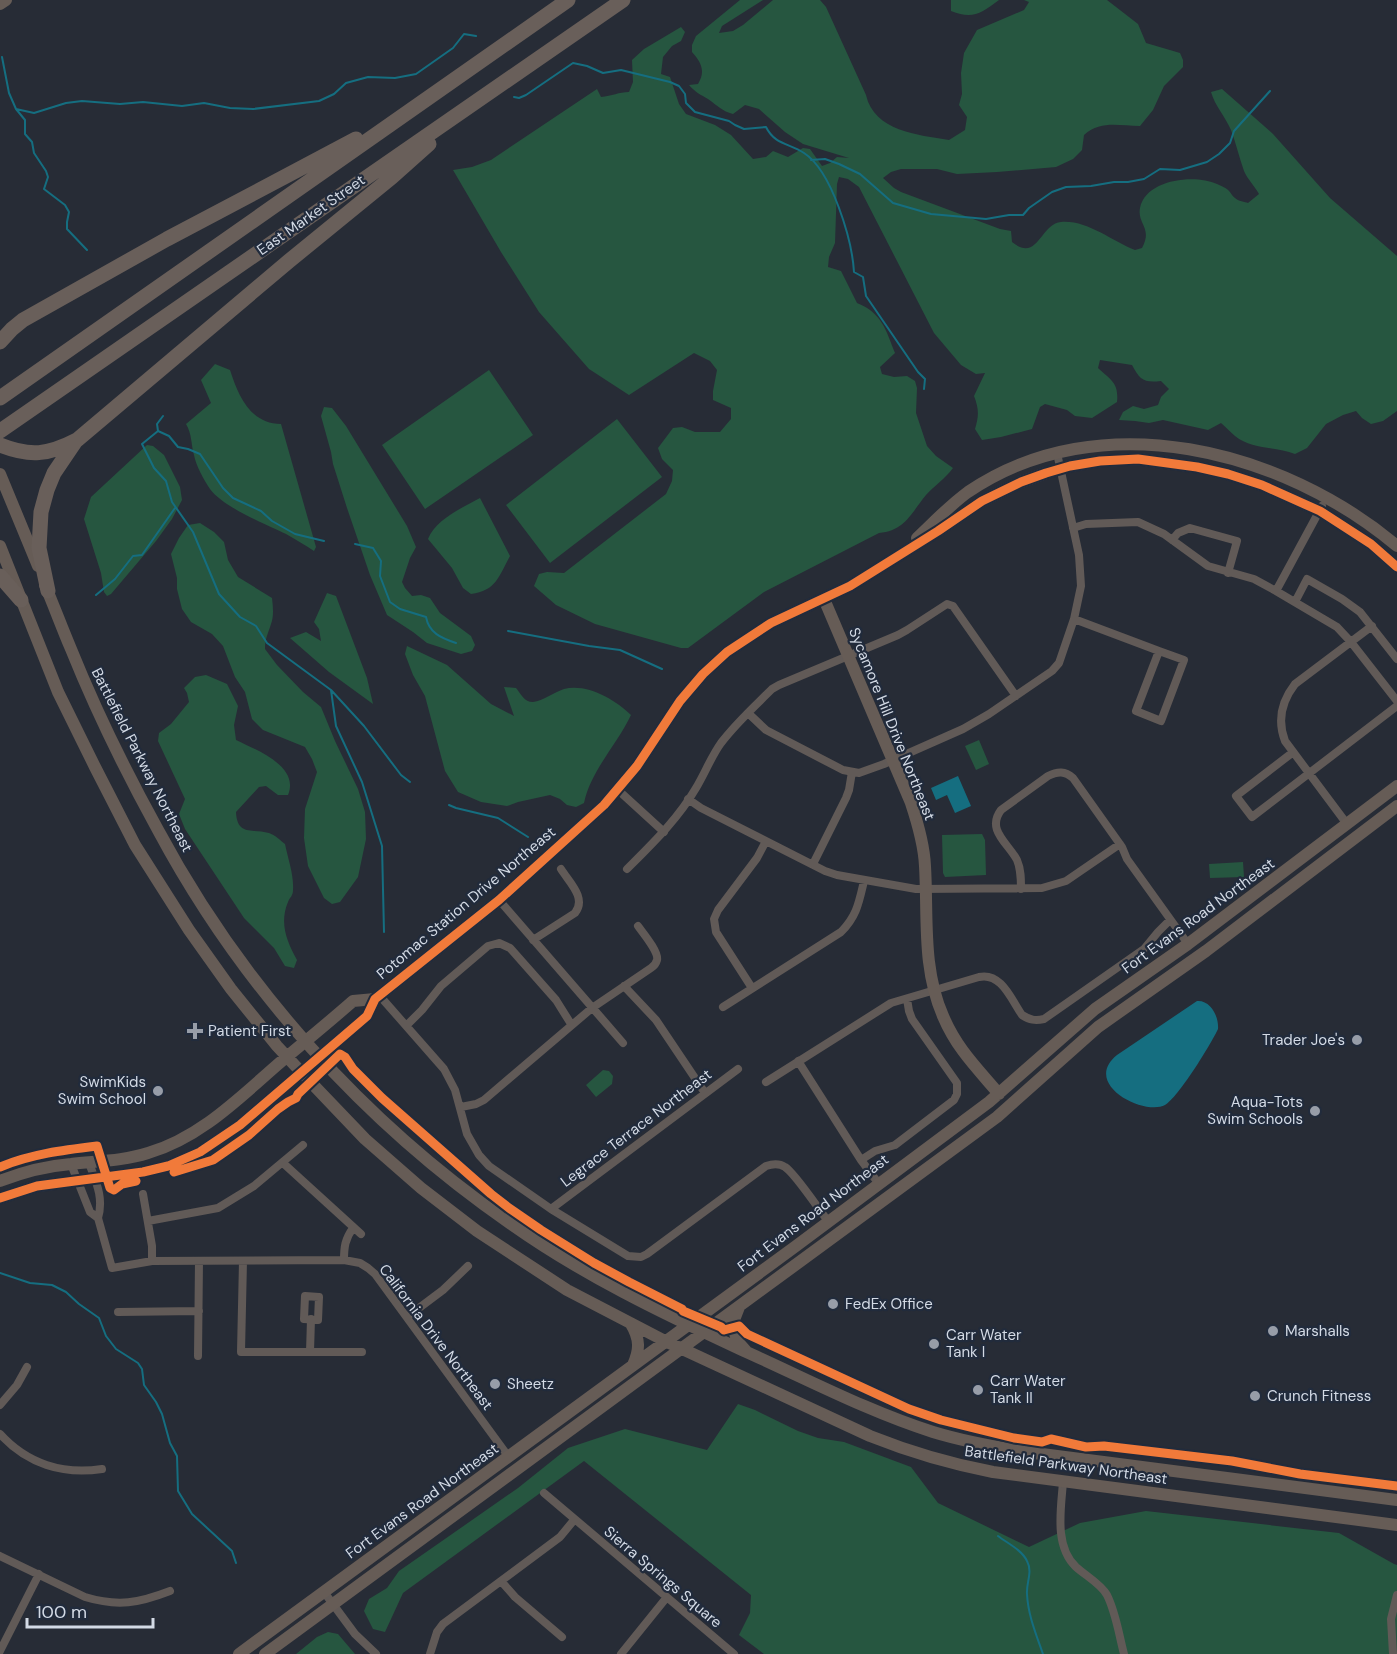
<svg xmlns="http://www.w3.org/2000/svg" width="1397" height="1654" viewBox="0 0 1397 1654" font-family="'DM Sans',sans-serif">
<rect width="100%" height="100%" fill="#272c36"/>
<path fill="#265640" d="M740,0H763L722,26L719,33L733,31L743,25L773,0H820L826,7L866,95C874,131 918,135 949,140L965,130L967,117L959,105L962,94L961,73L964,53L977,30L1024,10L1029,2L1024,0H1107L1138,24L1146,43L1180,53L1183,60V67L1164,86L1153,110L1140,126C1119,126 1101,120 1084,135L1082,150L1073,159L1056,167L997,172L957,174L937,169H901L891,172L883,178L894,188L901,192L1000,229L1011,231L1012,242C1038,263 1040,224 1061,222C1088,220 1111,241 1135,250L1142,248C1153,228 1137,224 1140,208C1146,179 1195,174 1217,184C1221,186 1227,188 1229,191C1231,193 1233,197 1235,198C1238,201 1245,202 1248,203L1259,194C1254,185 1248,180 1244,171C1239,157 1236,143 1231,130C1225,116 1215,106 1211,92L1222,89L1273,134L1330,198L1397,256V411L1383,421L1371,424L1362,418L1356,411L1343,415L1326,424L1307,448L1295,454C1276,446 1252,450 1235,436C1230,432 1226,427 1221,423L1208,430L1163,420L1149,423L1135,421L1119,420L1123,412L1133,406L1144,409L1158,405L1161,397L1169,389L1161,381C1144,383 1140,380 1132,365L1100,360L1098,368C1111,380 1119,383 1117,402L1092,418L1075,416L1067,410L1045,404L1040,407L1032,429L1001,437L982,440L975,429C979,416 979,409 974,396L985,373L976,374L961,365L934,333L859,187L848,179L839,177L837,184L835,243L829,257L828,267L841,271L857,303C882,313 886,330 895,353L880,367L882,374L894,377L907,376L915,381L917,388L916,413L927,446L936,456L953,468C945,479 934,486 926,495C911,513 905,531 879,533L764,592L688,648H681L595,624L556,605L534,586L539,574L547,572L564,573L666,494L672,481L673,470L662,459L658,448L673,428L682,427L695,432H720L731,419V408L713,400V391L717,370L710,361L694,353L629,395L589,369L539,312L501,252L453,170L472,167L491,160L597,89L601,97C612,96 619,92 629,92L633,82L632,60L644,49L681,27L685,32L681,41L672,46L663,57L661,74L670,77L679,104L686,114L715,125L731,135L753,159L766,157L773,151L788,157L803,148L810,149L822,166L830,163L837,157L849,158L803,144L785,132L759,109L745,105L733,114C722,111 718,106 708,99C701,95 695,92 689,85L698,84C706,71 701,62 692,52V45L696,36Z
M951,0H999C981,13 973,20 951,11Z
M215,364L230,370C238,395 250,424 281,424L316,547L314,551C305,545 295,539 286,534C265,524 223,507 210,489C204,480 196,466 194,455C191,444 192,434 186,424L211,403L201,380Z
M489,370L533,435L425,509L382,445Z
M324,407L332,408L346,426L407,526L416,547L410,558L402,582L405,588L412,596L421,595L430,598L440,613L471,636L475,645L472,651L461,654L427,643L413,632L387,615L370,575L347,508L333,464L331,452L321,416Z
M617,419L662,477L550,563L506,505Z
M147,445L153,446L164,455L180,487L182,500L172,519L156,541L111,594L107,596L104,592L101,573L84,519L91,497Z
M480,498L510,556C499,576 496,591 471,594L463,588L452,568L428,539C436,519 462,508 480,498Z
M200,523L214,532L224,542L228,560L238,577L272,598C273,607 274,616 271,624C268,634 265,638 265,649L277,665L303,692L321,707L335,741L358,789L365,812L366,839L358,877L340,902L332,904L324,898L308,866L304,838L305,809L317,772L312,759L305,747L263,730L252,719L245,692L235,677L223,646L212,634L191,622L182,609L177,589V578L171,554L179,538L188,525Z
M327,593L336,596L367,678L373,704L329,672L290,638L306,632L321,641L319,629L314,622Z
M407,646L447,665L491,704L514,716L504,687L516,688C521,694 524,702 533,702C543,701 554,692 564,689C586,683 615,699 631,715C617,745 591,770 584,803L576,807L567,805L560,799L550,795L518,802L507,806L481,802L458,792L445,771L425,696L413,675L405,654Z
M206,675L227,684L238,706L234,725L236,740C256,750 300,766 288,795H278L266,786L259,787L236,812C237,837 254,828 269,833C275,835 280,840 285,844C288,859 294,875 293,890C293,896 290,897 288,902C279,923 287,942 297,960L294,968L285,966L274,948L244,918L185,829L179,814L185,799L158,741L159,733L171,724L189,702L187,693L184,688L195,677Z
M979,740L989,764L976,770L965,746Z
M982,834L985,840L986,875L945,877L943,873L942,835Z
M1243,862L1244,877L1210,878L1209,864Z
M603,1070L609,1071L613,1076L612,1084L596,1097L586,1085Z
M738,1404L755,1410L798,1431L818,1438L844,1442L911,1467L938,1503L1029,1547L1080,1523L1146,1511L1339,1533L1394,1564L1397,1565V1654H764L739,1635L750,1613L751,1595L584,1461L403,1593L385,1632L373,1629L364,1611L369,1599L387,1588L399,1571L518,1488L568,1448L625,1429L707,1450Z
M328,1632L338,1634L355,1654H296L317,1637Z"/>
<path fill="#156e80" d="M958,776L971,806L955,813L947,795L936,800L931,788Z
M1197,1001C1211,1000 1219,1017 1218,1029C1211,1044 1178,1098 1165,1105C1144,1116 1081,1084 1117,1055Z"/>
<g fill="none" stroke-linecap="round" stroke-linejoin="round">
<path stroke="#156e80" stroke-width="2" d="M2,57L9,93L16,109L25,120V134L32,142L34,153L46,171L48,177L44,189L65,205L69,212L67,222V229L87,250
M514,97L519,98L526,95L573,63L587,66L603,73L621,70L670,82L679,86L685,94L686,103L695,112L729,121L735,125L744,129L766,127C775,145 789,143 804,153C832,171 852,240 854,272L863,277L866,296L918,372L925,379L924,389
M16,109L34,113L66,103L82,101L120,104L143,102L182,106L204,103L230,108L253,109L319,101L334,94L346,83L368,77L395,78L416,74L453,48L464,34L476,36
M811,160L825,159L839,164L860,174L893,203L931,214L986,219L1009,215H1023L1029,208L1052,192L1066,187L1091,186L1114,182H1128L1144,179L1160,169L1180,170L1207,162L1219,154L1230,143L1234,131L1270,91
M163,416L157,424L158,431L142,444L154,468L166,481L172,502L193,532L219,594L240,617L256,626L267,643L331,690L364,726L401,775L410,782
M158,431L169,436L178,447L188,449L200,454L223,488L233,498L261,511L272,521L295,534L324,541
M355,544L373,548L381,561L380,576L390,602L400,609L426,617C429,633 441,638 456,643
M96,595L115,579L133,556L142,555L175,508
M508,631L589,646L620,650L662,669
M331,690L336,726L362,782L382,846L384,932
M449,805L456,808L498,818L528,837
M0,1273L30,1283L52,1285L66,1292L79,1304L99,1318L106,1336L116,1349L138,1363L142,1369L144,1385L156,1402L162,1414L170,1443L177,1456L178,1491L192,1514L232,1551L236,1563
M998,1536C1007,1543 1022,1550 1027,1561C1033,1572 1026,1583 1027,1594C1028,1615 1036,1634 1043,1654"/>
<path stroke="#615a57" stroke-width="8" d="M1322,506L1276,591L1337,627L1351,642L1397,701
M1073,528L1086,524L1138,522L1164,534L1208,566L1254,579L1276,591
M1172,540L1178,533L1190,528L1237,541L1228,573
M1295,602L1307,579L1342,599L1360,612L1397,659
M1074,619L1159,651
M1159,651L1184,660L1161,721L1136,711Z
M748,713L766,730L843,770L859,773L884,764L963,729L989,714L1052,671L1059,663L1074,619L1081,586L1079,555L1057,453
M1292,753L1236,796L1252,817L1397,706
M618,790L664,832
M688,799L701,808L825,871L837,875L916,889L1042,888L1066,881L1120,844
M1347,824L1285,741C1277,720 1281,702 1295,684L1372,626
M813,864L846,798L849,790L852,772
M627,869C652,844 678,819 696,788C705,773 711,757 721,743C736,723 755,706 772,689L779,685L898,635L907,630L947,604L953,606L1016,696
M1021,889C1021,879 1021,869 1017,860C1008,843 986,830 1001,810L1048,776C1058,771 1065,771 1073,778L1122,847L1127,859L1188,944
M499,900L623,1043
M533,940L575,913C587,898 569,882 561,869
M624,986L656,1020L705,1093
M752,988L716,932L714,919L718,910L757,858L766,841
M379,995L444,1069L455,1090L467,1134L479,1155L489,1166L551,1209L628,1256L641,1257L647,1254L766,1166C772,1164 779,1163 785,1167C795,1173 819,1210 828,1221
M723,1007L841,932C857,916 859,902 864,881
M407,1025L422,1010L441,986L488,946L499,943L510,948L556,1000L571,1024
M798,1061L861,1160L879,1184
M766,1082L891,1003L979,977C1001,972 1011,999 1022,1015C1030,1020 1035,1021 1044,1019L1144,949L1158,932L1170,920
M461,1107L476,1104L484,1100L592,1008L651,968C654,966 656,964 657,960C659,952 643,933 638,926
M861,1160L875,1151L895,1145L954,1100L957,1094V1083L912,1019L909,1011L907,999
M283,1163L361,1234
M71,1164L90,1212L98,1218C104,1198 96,1182 89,1163
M143,1194L152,1246V1261
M551,1209L738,1069
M98,1218L112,1268L152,1261L344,1260L360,1263L368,1268L375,1274L508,1456
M148,1221L218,1208L254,1186L303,1145
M344,1260C344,1247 345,1239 353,1228
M243,1261L241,1352H362
M305,1296L319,1297L318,1320L304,1319Z
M118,1312L199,1311
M407,1317L443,1290L468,1266
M310,1352L311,1319
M198,1356L199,1261
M0,1405L17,1385L27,1367
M0,1434C27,1464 63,1475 102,1469
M1063,1482C1061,1509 1054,1546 1076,1567C1086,1576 1101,1584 1107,1595C1116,1613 1119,1635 1124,1654
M544,1493L734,1654
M0,1556L85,1597C118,1607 139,1603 170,1591
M501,1581L515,1597L562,1637
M324,1592L355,1634L376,1654
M0,1651L39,1574
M430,1654L437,1632L443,1624L560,1537L574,1520
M621,1654L667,1597
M1393,1654L1391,1619L1397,1595"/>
<path stroke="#665c56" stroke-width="12" d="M0,4L6,0
M0,474L38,566
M917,538C934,522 950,505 968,492C1100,402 1283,450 1397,546
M0,546L58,692L95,767L135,845L189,930L231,989L277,1046L301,1072L365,1139L421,1188L477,1231L567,1290L665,1341L870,1436C910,1452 951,1464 993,1472L1397,1525
M45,585C54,606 62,628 71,649C96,711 126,772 158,830C242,987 365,1123 511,1224C583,1275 662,1313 742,1350C805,1378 867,1411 933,1432C966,1442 1000,1448 1034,1453L1397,1500
M824,599L911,803C918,824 924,844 925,866C928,917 922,968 943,1016C957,1049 977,1068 999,1094
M0,1181C23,1172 47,1166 71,1164C97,1161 123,1161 148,1153C199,1138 237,1100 276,1066C302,1044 328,1023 353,1001L375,999
M0,1198L37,1186L143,1172L168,1166L200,1152L240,1125L367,1016L375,999L499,900L604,805L637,766L680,701L703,674L727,652L771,623L850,586L938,531L982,501L1021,482L1046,473L1070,466L1100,461L1138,459L1197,467L1228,474L1262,485L1320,511L1371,544L1397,567
M739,1307L732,1325L738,1342L746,1351
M631,1324C640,1339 640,1350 633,1365
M239,1654L796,1246L989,1102L1095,1009L1188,944L1397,786
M265,1654L997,1117L1098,1027L1206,951L1397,806"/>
<path stroke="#695f5a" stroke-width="15" d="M0,342L12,329L23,320L167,239L356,139
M0,398L568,0
M0,431L623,0
M0,445C30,457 48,455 77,440L289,261L392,177L429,144
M0,576L21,600
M48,591L39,548L41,512L47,490L54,473L75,442"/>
<g stroke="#212b3c" stroke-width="13">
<path id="cycleway" d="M0,1167C31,1154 64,1150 97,1146L110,1188L114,1190L122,1184L136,1181
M174,1172L213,1160L249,1135L278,1109L288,1102L296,1098L298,1094L340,1054L345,1057L353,1069L382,1098L491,1194L509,1208L541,1230L594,1263L629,1282L682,1309L683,1311L721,1327L724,1330L739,1326L747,1334L909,1409L941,1420L1014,1438L1042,1442L1051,1439L1086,1447L1104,1446L1232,1461L1300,1474L1397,1486
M0,1198L37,1186L143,1172L168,1166L200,1152L240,1125L367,1016L375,999L499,900L604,805L637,766L680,701L703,674L727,652L771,623L850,586L938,531L982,501L1021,482L1046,473L1070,466L1100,461L1138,459L1197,467L1228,474L1262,485L1320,511L1371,544L1397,567"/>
</g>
<use href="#cycleway" stroke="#f17a3a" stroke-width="9"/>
</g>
<g fill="#979da8" stroke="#212b3c" stroke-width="2">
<path d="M192 1022h6v6h6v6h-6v6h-6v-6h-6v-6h6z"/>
<circle cx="1357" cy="1040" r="6"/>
<circle cx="158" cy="1091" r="6"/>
<circle cx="1315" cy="1111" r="6"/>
<circle cx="833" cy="1304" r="6"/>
<circle cx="1273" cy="1331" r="6"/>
<circle cx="934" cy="1344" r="6"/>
<circle cx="495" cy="1384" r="6"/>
<circle cx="978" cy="1390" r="6"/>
<circle cx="1255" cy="1396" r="6"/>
</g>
<g text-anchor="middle" stroke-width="4.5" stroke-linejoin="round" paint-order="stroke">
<g font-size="15" fill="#d3dae5" stroke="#212b3c">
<text transform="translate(311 215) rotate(-35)" y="5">East Market Street</text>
<text transform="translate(892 724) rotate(68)" y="5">Sycamore Hill Drive Northeast</text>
<text transform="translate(142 760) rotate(63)" y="5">Battlefield Parkway Northeast</text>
<text transform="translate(466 903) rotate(-40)" y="5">Potomac Station Drive Northeast</text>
<text transform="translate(1198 916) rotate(-36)" y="5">Fort Evans Road Northeast</text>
<text transform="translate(636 1128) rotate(-37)" y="5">Legrace Terrace Northeast</text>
<text transform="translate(813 1213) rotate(-37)" y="5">Fort Evans Road Northeast</text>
<text transform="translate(436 1337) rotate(53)" y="5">California Drive Northeast</text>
<text transform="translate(1066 1465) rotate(8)" y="5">Battlefield Parkway Northeast</text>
<text transform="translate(422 1501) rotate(-36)" y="5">Fort Evans Road Northeast</text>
<text transform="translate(663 1577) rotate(40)" y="5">Sierra Springs Square</text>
</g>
<g font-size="15" fill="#d3dae5" stroke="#212b3c" text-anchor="start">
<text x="208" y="1036">Patient First</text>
<text x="1345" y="1045" text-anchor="end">Trader Joe's</text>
<text x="146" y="1087" text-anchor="end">SwimKids<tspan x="146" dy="17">Swim School</tspan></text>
<text x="1303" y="1107" text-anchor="end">Aqua-Tots<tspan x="1303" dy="17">Swim Schools</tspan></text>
<text x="845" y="1309">FedEx Office</text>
<text x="1285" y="1336">Marshalls</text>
<text x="946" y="1340">Carr Water<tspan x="946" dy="17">Tank I</tspan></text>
<text x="990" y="1386">Carr Water<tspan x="990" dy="17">Tank II</tspan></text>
<text x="507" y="1389">Sheetz</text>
<text x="1267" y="1401">Crunch Fitness</text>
</g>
</g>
<path d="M27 1618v9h126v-9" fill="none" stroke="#d3dae5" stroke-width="3"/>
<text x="36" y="1618" font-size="18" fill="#d3dae5" stroke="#212b3c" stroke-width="4.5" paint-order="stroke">100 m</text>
</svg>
